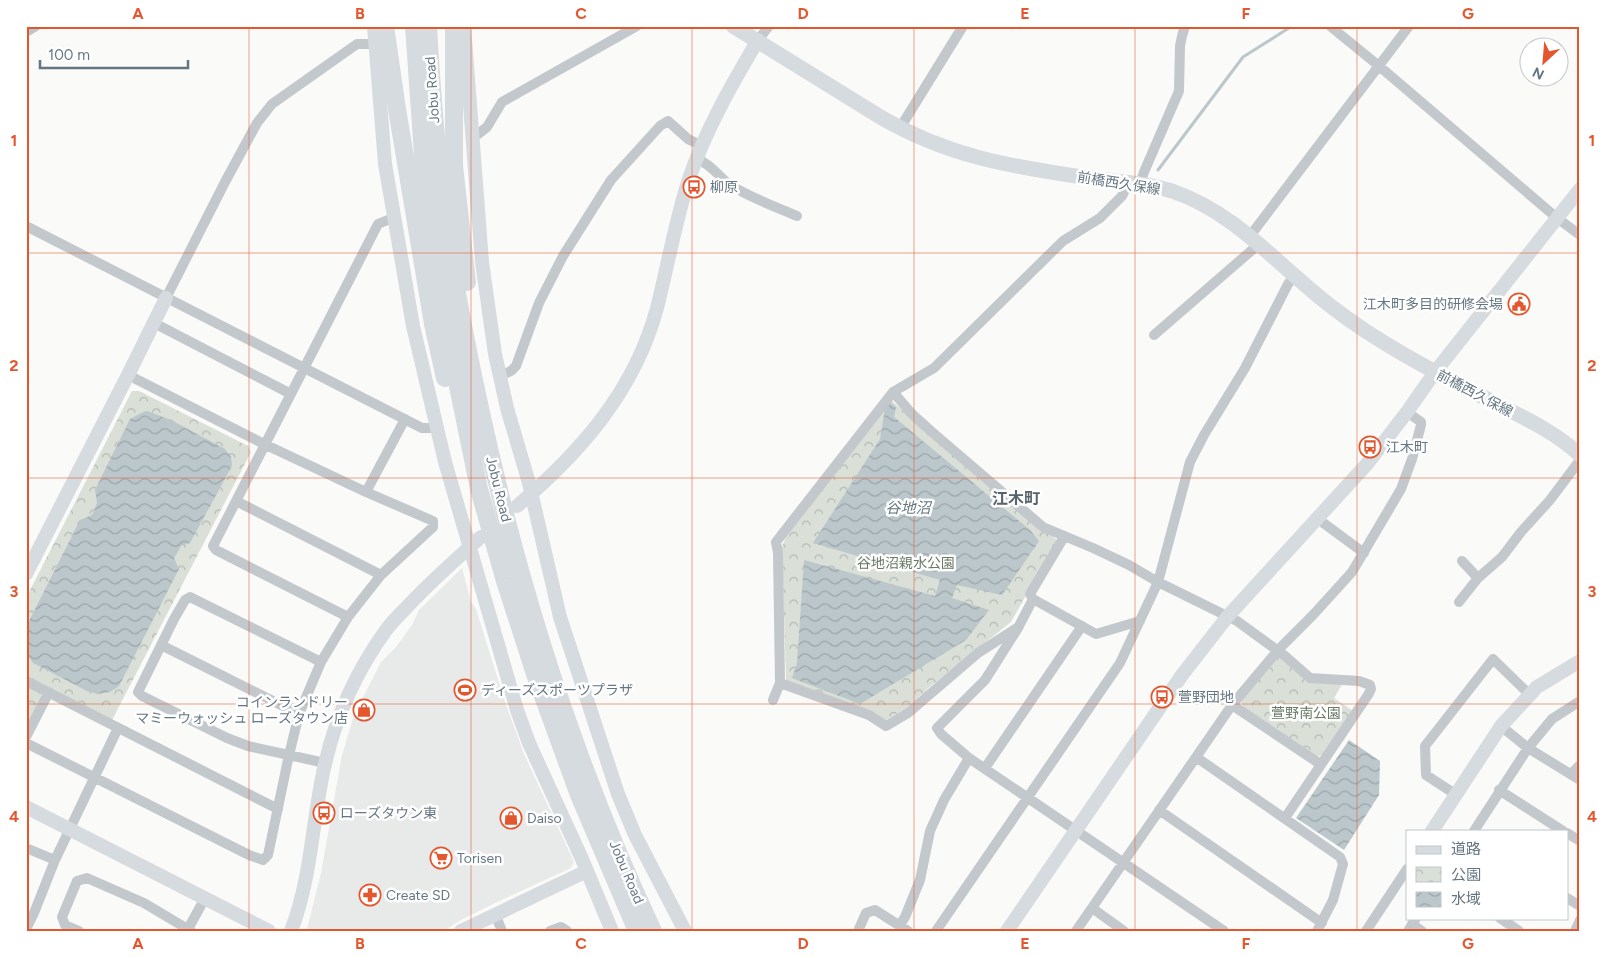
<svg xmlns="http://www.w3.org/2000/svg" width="1606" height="957" viewBox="0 0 1606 957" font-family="Figtree,'Noto Sans JP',sans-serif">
<defs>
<pattern id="park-crowns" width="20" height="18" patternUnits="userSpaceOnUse" patternTransform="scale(1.25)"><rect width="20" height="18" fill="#dadfd7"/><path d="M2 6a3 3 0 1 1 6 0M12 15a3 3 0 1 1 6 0" fill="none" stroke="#b4b9b4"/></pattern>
<pattern id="water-waves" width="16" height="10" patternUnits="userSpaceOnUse" patternTransform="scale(1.25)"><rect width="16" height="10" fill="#bbc7cb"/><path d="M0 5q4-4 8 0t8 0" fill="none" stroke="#9ca6aa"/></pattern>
</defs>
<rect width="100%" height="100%" fill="#fafaf8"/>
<path fill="#e8e9e9" d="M462,568L471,602L476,609L505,702L524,754L574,862L571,868L495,903L459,921L444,931H308L307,929L321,873L342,755L354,715L381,662L396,647L412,625L419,610Z"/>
<path fill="url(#park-crowns)" d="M132,391H139L248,446L251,452L112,720L26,676V598Z
M891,400L964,465L1057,540L1011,622L931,686L905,709L886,720L791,684L786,680L782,547L787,534Z
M1281,657L1306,681L1343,683L1334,698L1353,711L1324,754L1317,757L1243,708L1241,699L1276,658Z
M26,685L41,693L42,699L26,729Z"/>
<path fill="url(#water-waves)" d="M890,402L896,407L894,417L1030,530L1039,541L1002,595L957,585L952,598L989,610L966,640L860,704L792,678L797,663L804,560L935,596L940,580L813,543L880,439L885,409Z
M147,411L171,420L225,449L231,457L232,466L190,543L181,546L174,558L179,569L119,686L110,692L98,694L87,691L33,663L26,652V627L80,520L92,515L97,503L95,490L130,419L141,413Z
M1349,740L1380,761L1379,795L1344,850L1296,818Z"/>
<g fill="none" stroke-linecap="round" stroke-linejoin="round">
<path stroke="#bbc7cb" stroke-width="3" d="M1158,170L1243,57L1292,26"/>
<path stroke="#bbc7cb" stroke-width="10" d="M26,32L36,26"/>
<path stroke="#c3c8cc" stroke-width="10" d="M1330,26L1379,66L1557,218L1580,235
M758,40L769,26
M900,128L963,26
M473,138L487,127L502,102L637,26
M697,159C711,164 718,176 730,185C751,198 774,206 797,216
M1140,184L1144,172L1179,91L1180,46L1182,36L1185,26
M26,226L422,428H436
M1250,236L1409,26
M166,298L225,182L257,123L272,104L357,44H375
M154,323L291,394
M1154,335L1259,244
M499,376L511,371L516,366L539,303L563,256L611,180L660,126L668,121L688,139L702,146
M893,392L912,414L932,432L1043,527L1093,548L1129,565L1158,582L1237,621L1285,656L1310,678L1359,681L1370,685L1371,689L1368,695L1285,818
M366,492L405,419
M236,501L381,575
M1318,519L1364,553
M1064,537L1030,594L1033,599L1018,628L985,680L937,728L941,734L969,758L1224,931
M1462,561L1478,578
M1033,599L1096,634L1140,621
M1459,602L1478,578L1502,557L1521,532L1550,500L1580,460
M348,617L216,550L213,546L378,224L395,217
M161,645L299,714
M321,662L190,597L185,600L174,619L138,692L142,696L227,738L248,746L325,763
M26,681L278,809
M780,683L869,715L886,726L908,713L978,653L1017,628
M773,700L780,683L778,553L776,542L893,392L934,368L1063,241L1100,218L1122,196L1129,182
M1232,705L1320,764
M1501,726L1528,748L1580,780
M26,737L49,692
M26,743L249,855L263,860L268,855L289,755L299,714L321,662L348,617L381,575L433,527V521L366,492L264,444L128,375
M1196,757L1340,857L1343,864L1333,900L1317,931
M985,768L1082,626
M1571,774L1580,765
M1499,790L1563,831
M1455,794L1426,775L1425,746L1493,659L1530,695
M1159,810L1322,923
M1474,831L1528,748L1552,719L1580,701
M1567,833L1580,841
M26,848L55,860
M1567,898L1580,906
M1092,908L1124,931
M495,914L502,931
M1500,918L1519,931
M1412,924L1422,931
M900,925L905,917L920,880L930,831L944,800L969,758
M26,929L34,913L55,860L118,728
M188,929L205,898
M79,931L65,925L62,917L77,881L87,878L144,903L191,931
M550,931L561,927L567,931
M858,931L866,913L875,910L908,931
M936,931L1120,663L1158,582L1190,462L1204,435L1245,368L1288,284L1295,276
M1076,931L1232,705L1278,650L1313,615L1352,572L1401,489L1412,459L1421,425V422L1407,412
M1366,931L1407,869
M1408,931L1416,918
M1575,931L1580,920"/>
<path stroke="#d6dbdf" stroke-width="14" d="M374,26L385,164L413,326L445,462L517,710L529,743L582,859L612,931
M464,26L482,262L495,354L507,408L529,483L560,617L618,794L635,835L685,931
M517,506C581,452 635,390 657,308C668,265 675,222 689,179C705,131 732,84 758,40
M26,574L128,375L166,298
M26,807L269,931
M1432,831L1501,726L1537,687L1580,661
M291,931C312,877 312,819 325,764C336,716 358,669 386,630C392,622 400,614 407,607C430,582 455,560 481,537
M461,931L587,871
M1007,931L1182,675L1228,616L1367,464L1407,412L1435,372L1580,189"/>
<path stroke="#d6dbdf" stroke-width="15" d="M733,26L882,118C948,156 1008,166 1082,177C1112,181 1143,182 1172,191C1237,213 1279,267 1332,307C1378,343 1433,371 1485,398C1518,415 1553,430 1580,455"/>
<path stroke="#d6dbdf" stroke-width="18" d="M385,26L397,109L433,324L445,378
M414,26L425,183L452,357L479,489L505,581L536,677L579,795L637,931
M428,26C431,80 435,133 441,186C449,258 463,329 478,399C517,582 573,761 653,931
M454,26V166L467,282"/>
</g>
<path fill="none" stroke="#e4572e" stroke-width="1" stroke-opacity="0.55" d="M249,26V931M471,26V931M692,26V931M914,26V931M1135,26V931M1357,26V931M26,253H1580M26,478H1580M26,704H1580"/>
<defs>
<g id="bus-ring" transform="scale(1.125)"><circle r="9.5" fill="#fff" stroke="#e4572e" stroke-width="1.5"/><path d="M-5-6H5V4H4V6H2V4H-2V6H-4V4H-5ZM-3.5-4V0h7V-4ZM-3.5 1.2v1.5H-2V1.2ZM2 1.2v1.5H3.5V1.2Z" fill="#e4572e"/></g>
<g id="civic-ring" transform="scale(1.125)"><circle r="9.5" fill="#fff" stroke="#e4572e" stroke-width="1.5"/><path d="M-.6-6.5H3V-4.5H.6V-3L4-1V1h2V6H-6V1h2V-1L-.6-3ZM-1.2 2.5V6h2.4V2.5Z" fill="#e4572e"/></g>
<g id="stadium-ring" transform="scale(1.125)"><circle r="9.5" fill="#fff" stroke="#e4572e" stroke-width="1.5"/><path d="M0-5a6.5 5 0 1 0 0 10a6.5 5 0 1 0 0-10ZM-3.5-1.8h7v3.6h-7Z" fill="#e4572e"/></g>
<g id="shop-ring" transform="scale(1.125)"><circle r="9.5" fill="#fff" stroke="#e4572e" stroke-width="1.5"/><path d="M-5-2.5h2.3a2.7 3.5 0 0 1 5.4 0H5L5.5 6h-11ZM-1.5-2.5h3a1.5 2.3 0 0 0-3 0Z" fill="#e4572e"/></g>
<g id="supermarket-ring" transform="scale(1.125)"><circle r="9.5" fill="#fff" stroke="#e4572e" stroke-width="1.5"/><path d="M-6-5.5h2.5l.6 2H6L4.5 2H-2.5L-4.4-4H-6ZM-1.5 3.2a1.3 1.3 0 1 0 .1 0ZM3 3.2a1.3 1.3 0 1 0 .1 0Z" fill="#e4572e"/></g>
<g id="pharmacy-ring" transform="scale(1.125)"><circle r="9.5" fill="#fff" stroke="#e4572e" stroke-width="1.5"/><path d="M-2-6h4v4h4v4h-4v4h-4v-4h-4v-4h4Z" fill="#e4572e"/></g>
</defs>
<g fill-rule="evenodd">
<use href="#bus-ring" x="694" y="187"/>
<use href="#civic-ring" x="1519" y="304"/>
<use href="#bus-ring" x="1370" y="447"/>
<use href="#stadium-ring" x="465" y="690"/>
<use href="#bus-ring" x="1162" y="697"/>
<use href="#shop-ring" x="364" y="710"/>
<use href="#bus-ring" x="324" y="813"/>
<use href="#shop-ring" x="511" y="818"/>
<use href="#supermarket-ring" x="441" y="858"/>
<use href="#pharmacy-ring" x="370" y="895"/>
</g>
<g text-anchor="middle" stroke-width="5" stroke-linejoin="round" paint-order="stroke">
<g font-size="14" fill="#657683" stroke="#fff">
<text transform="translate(432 90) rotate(-94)" y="5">Jobu Road</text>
<text transform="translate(1119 183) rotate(9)" y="5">前橋西久保線</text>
<text transform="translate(1475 393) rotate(28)" y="5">前橋西久保線</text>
<text transform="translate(499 489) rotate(76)" y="5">Jobu Road</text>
<text transform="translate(627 872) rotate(67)" y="5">Jobu Road</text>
</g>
<g font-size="14" fill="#657683" stroke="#fff" text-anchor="start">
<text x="710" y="192">柳原</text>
<text x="1503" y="309" text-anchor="end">江木町多目的研修会場</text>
<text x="1386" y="452">江木町</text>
<text x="481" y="695">ディーズスポーツプラザ</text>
<text x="1178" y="702">萱野団地</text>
<text x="348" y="707" text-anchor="end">コインランドリー<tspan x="348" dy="16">マミーウォッシュ ローズタウン店</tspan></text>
<text x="340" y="818">ローズタウン東</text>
<text x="527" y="823">Daiso</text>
<text x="457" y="863">Torisen</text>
<text x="386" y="900">Create SD</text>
</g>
<g font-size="14" fill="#687a64" stroke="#fff">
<text x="906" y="568">谷地沼親水公園</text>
<text x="1306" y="718">萱野南公園</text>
</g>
<g font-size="15" font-style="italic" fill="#60757c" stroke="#fff">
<text x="908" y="513">谷地沼</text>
</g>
<g font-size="16" font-weight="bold" fill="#57646e" stroke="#fff">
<text x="1016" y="504">江木町</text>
</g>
</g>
<rect width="1606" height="957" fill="none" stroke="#ffffff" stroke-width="55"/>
<rect x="1406" y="830" width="162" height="90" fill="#ffffff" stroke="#c1c8cd"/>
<rect x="1416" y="846" width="25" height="8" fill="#d6dbdf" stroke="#c1c8cd"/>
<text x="1451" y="854" font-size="15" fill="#657683">道路</text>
<rect x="1416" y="867" width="25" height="15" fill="url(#park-crowns)" stroke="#c1c8cd"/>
<text x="1451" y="880" font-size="15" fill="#657683">公園</text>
<rect x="1416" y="892" width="25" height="15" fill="url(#water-waves)" stroke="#c1c8cd"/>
<text x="1451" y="904" font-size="15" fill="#657683">水域</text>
<g transform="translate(1544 62) rotate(206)"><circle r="24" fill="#ffffff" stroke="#c1c8cd"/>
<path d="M0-4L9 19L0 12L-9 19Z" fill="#e4572e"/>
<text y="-8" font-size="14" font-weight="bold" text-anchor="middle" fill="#657683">N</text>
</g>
<path d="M40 60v8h148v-8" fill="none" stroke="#657683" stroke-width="2.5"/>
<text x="48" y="60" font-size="15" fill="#657683" stroke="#ffffff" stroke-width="4" paint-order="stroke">100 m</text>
<rect x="28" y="28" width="1550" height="902" fill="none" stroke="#e4572e" stroke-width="2"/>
<g font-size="16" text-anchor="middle" font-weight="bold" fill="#e4572e">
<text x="138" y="19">A</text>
<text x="360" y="19">B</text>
<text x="581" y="19">C</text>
<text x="803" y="19">D</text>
<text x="1025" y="19">E</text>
<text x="1246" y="19">F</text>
<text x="1468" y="19">G</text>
<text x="14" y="146">1</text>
<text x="1592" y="146">1</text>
<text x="14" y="371">2</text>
<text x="1592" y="371">2</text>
<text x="14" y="597">3</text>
<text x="1592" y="597">3</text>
<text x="14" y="822">4</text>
<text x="1592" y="822">4</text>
<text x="138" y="949">A</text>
<text x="360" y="949">B</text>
<text x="581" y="949">C</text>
<text x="803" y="949">D</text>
<text x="1025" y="949">E</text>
<text x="1246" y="949">F</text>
<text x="1468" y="949">G</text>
</g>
</svg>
